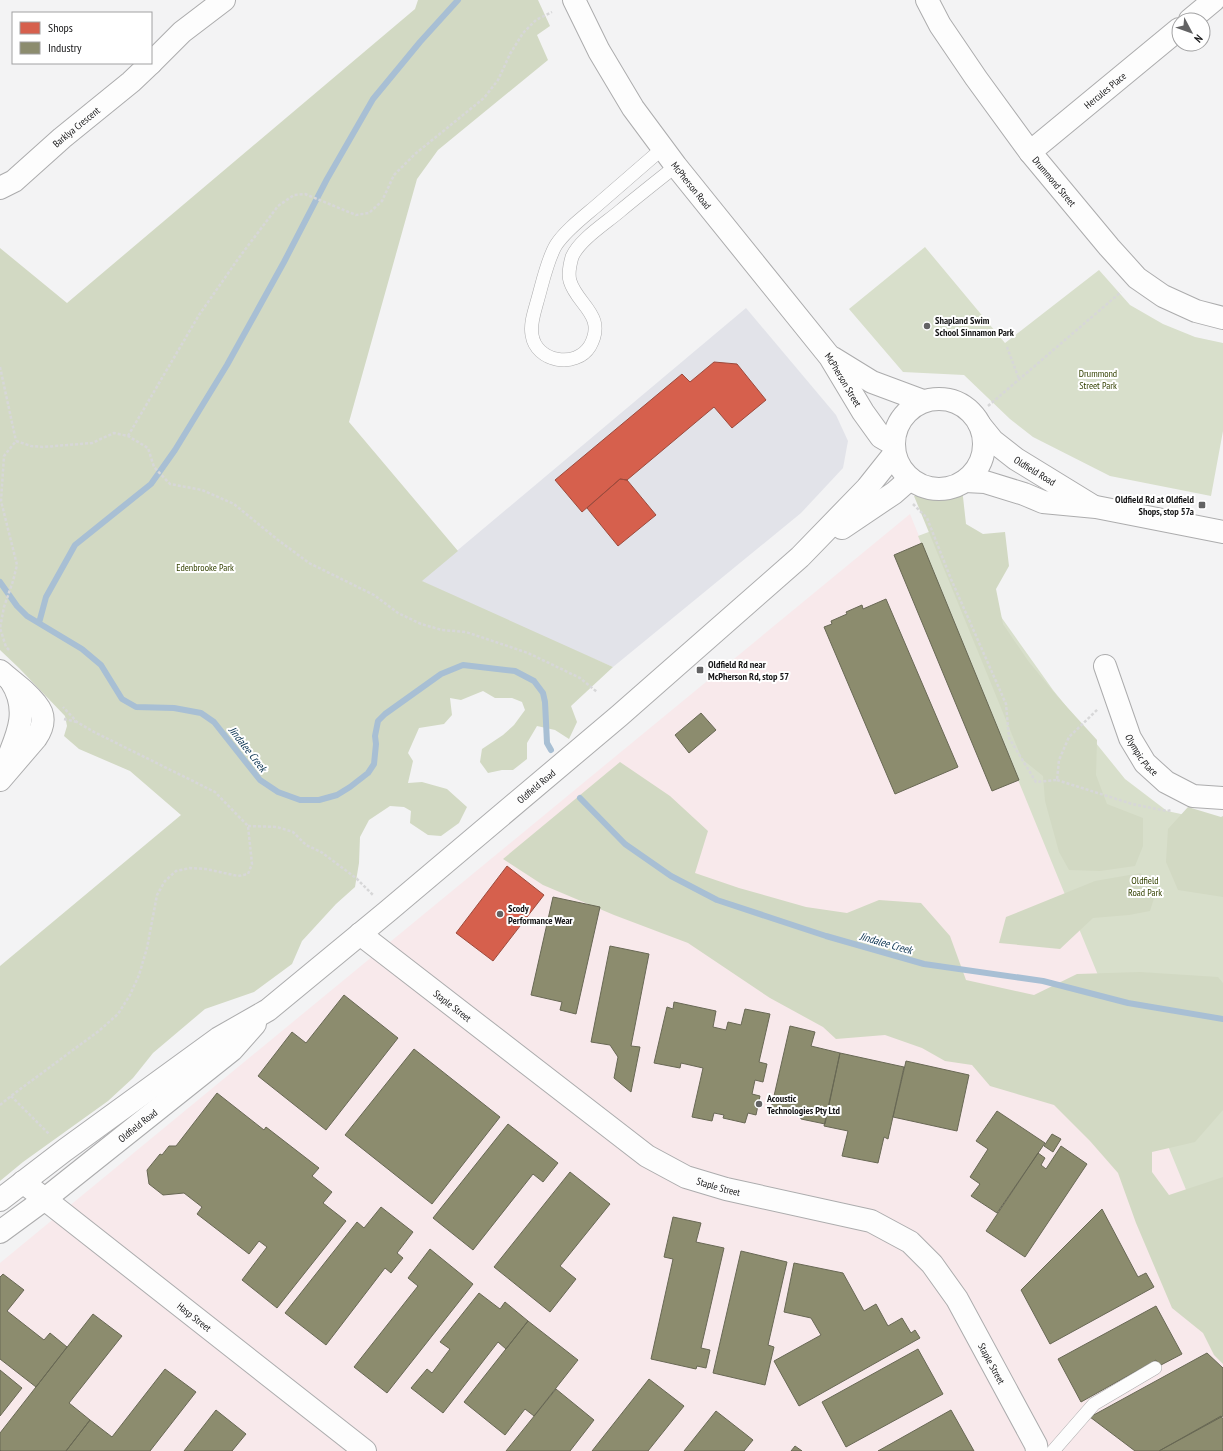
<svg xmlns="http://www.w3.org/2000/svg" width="1223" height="1451" viewBox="0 0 1223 1451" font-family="'PT Sans Narrow',sans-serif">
<rect width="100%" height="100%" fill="#f3f3f4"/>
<path fill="#e2e3e9" d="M746,308L836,415L848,441L843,468L801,513L613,667L522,628L421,581Z"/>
<path fill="#f8e9eb" d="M910,514L1223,1280V1451H0V1263Z"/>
<path fill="#d8dfcb" d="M925,247L1005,343L1099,270L1130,305L1163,324L1195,337L1223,343V431L1211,496L1110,476L1033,437L1010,419L964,375L903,372L849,309Z
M942,527L960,559L1053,690L1125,779L1167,811L1223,823V1280L918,536Z"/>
<path fill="#d2d9c3" d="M418,0H538L550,26L537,35L548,60L438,150L417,179L349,422L458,551L422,581L613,667L571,706L577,722L569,739L555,730L537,726L527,743V759L513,770H502L488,773L480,762L482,749L503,735L514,725L525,710L522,702L512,698H495L483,691L461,700L450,698L452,715L444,724L419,728L408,753L413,761L408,783L422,782L447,789L467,807L459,823L441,836L428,835L410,823L411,811L404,807L390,806L369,820L360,837L359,863L355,887L336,904L302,941L292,964L254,992L205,1009L153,1053L133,1078L108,1101L23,1162L0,1181V966L181,815L130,771L79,749L64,736L67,726L65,716L19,668L0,650V248L67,303L415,9Z
M962,488L966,524L983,534L1005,532L1009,566L996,589L1003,624L1029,662L1057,696L1097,740L1096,775L1107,804L1143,818V846L1135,866L1100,871L1069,870L1059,852L1045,801L1043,776L1022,759L914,496Z
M620,762L670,796L708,831L695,873L739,888L806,907L847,913L879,900L921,903L950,936L966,980L1034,995L1077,974L1140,972L1218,977L1223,983V1110L1195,1142L1152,1152V1172L1169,1195L1223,1177V1364L1214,1355L1203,1333L1172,1308L1136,1223L1118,1173L1090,1141L1054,1105L990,1086L972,1065L945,1061L922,1048L885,1035L836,1039L823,1027L770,998L688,943L614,915L543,885L503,859Z
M1188,807L1221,817L1223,816V897L1178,890L1166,862L1168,829Z
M1141,873L1155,895L1150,911L1129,915L1093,918L1060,949L999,943L1006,917L1095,881Z"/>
<path fill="#d6604d" stroke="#9c4a3c" d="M714,362L737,364L766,400L732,428L714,407L627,480L620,479L582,512L555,480L682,374L690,382Z
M620,479L627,480L656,515L618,546L587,508Z
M507,866L544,895L493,961L456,933Z"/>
<path fill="#8c8c6e" stroke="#686854" d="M922,543L1019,780L992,791L894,555Z
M886,599L958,767L895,794L824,627L832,624L831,621L847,614L846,612L862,605L863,609Z
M701,713L716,730L689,753L675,735Z
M553,897L600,907L576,1014L560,1010L562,1002L531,995Z
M610,946L649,954L631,1046L640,1047L631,1092L614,1078L618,1057L610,1045L591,1042Z
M344,995L398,1038L326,1130L258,1076L292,1032L306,1043Z
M674,1002L716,1011L713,1027L726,1030L728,1022L741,1025L745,1009L770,1014L759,1062L767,1064L763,1082L755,1080L752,1094L760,1096L756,1115L748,1113L745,1123L723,1118L724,1115L714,1113L712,1121L692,1117L703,1068L681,1063L680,1068L654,1063L667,1007L673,1009Z
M790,1026L815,1032L811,1046L840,1053L825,1124L801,1119L800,1116L771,1109Z
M414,1049L500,1117L432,1204L345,1135Z
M840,1053L904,1067L888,1139L884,1137L878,1163L842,1156L848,1131L824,1126Z
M906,1061L969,1075L957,1131L893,1117Z
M217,1093L264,1130L266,1127L319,1168L312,1176L332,1192L323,1203L346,1221L277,1308L242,1280L267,1247L259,1241L249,1254L197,1214L202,1207L184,1193L163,1195L149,1184L147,1170L160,1154L162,1155L169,1146H176Z
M997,1111L1045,1143L997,1213L971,1196L980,1184L970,1177L988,1149L976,1141Z
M508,1124L558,1163L543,1182L533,1174L473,1250L433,1218Z
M1052,1134L1061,1139L1053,1152L1044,1146Z
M1061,1146L1087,1164L1025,1257L986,1231L1038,1153L1045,1158L1041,1165L1046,1169Z
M570,1172L610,1204L560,1266L576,1279L550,1312L494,1267Z
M381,1207L413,1232L397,1253L403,1258L391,1273L385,1268L326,1345L285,1313L357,1222L364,1228Z
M1102,1209L1138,1277L1146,1273L1154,1287L1050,1344L1021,1290Z
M673,1217L701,1223L696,1242L724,1248L701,1348L710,1350L706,1368L697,1366L696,1369L651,1359L673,1259L664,1257Z
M430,1249L473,1284L387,1393L354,1367L418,1286L408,1278Z
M741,1251L787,1262L768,1345L774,1347L765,1385L713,1373Z
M794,1263L843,1273L864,1311L876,1304L888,1326L902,1318L911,1333L915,1330L920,1338L799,1406L774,1361L821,1335L811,1318L784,1312Z
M3,1274L24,1290L7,1311L44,1340L50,1333L67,1347L36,1387L0,1359V1277Z
M479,1293L500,1309L505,1302L528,1321L506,1349L498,1342L443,1413L411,1388L427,1369L432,1373L450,1349L440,1342Z
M1156,1306L1182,1354L1159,1366L1156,1360L1081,1402L1058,1359Z
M93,1314L122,1336L69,1403L90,1420L66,1451H1L0,1450V1433Z
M528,1321L578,1360L534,1416L525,1409L505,1435L464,1402Z
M918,1349L943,1394L846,1447L822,1402Z
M1207,1353L1223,1368V1416L1159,1451H1135L1090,1417Z
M165,1369L196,1392L150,1451H66L90,1420L112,1437Z
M0,1370L22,1388L0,1416Z
M649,1379L684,1406L648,1451H592Z
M556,1389L594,1420L570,1451H506Z
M216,1410L246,1434L232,1451H184Z
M951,1410L974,1451H878Z
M716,1411L753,1440L744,1451H684Z
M1221,1416L1223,1419V1451H1159Z
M795,1446L802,1451H791Z"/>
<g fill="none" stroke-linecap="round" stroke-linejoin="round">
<path stroke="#a8bfd4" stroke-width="6" d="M0,582L17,606L27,616L82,649L101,665L122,699L136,707L174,708L201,713L214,722L260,780L278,792L300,800H319L337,795L350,787L368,773L374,764L376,744L375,736L378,721L385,714L441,674L463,665L515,671L534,681L543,693L545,702L547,743L551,750
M39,623L46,597L75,545L151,484L175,450L227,365L284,262L327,179L373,99L420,42L458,0
M580,798L625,844L671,876L717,900L826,936L924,964L1043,981L1128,1003L1223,1019"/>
<g stroke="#acacad" stroke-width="14">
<path id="service" d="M663,148C641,167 618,187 595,207C582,218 565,231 556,245C547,260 542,285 537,302C534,313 530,324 532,335C536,362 576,369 590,346C607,315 577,305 570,281C568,274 570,264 572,257C579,240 606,223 620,211C638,196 657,181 676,166
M1053,1451L1094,1404L1155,1368"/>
</g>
<g stroke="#acacad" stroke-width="24">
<g id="minor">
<path id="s1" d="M927,0L940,25L976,78L1030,152L1109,247L1137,278L1163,296L1196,311L1223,318"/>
<path d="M1190,20L1214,0"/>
<path d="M151,63L182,32L224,0"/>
<path id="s2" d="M1030,152L1179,29"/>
<path id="s3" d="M0,188L14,181L62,138L131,82L151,63"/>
<path id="s4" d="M1105,666L1130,738L1145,763L1166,782L1193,796L1223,798"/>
<path d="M0,671C8,678 16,684 24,691C40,706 50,717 36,738L0,780"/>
<path d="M4,768C16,738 31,712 11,681"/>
<path id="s5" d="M360,934L647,1156L686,1177L726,1189L871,1221L910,1242L932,1264L957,1299L1036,1445L1037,1451"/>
<path id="s6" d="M23,1182L365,1451"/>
</g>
</g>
<g stroke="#acacad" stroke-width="24">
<g id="tertiary">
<path id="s7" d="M574,0L599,51L633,108L676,166L830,357L863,412L881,437L893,444"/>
<path d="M833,358L872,382L923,401"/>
<circle cx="939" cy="444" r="45"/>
<path id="s8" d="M980,425L993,441L1016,459L1091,505"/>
<path d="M965,481L985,482L1024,494L1043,502L1096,507L1223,532"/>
<path d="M842,528L894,493L910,479"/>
<path id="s9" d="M0,1200L65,1150L219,1038L268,1010L388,911L619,716L800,557L867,488L894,454"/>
<path id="s10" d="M0,1232L45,1199L232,1050L255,1024"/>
</g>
</g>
<path stroke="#d7d7d8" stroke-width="2.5" stroke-dasharray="3 2" stroke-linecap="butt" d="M1007,347L1019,379
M0,367L16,441
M988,406L1121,292
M128,436L199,315L238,259L278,206L294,195L305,194L356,215L369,213L382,201L394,175L415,154L484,98L498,80L510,54L523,33L536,20L552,12
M16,441L31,446L43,447L92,443L114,433L128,436L148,448L154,467L170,484L202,490L234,504L278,540L309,563L374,595L398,613L421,624L442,630L466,632L528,653L580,678L597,692
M913,504L927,518L951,579L1006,704L1009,738L1036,782L1057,780L1059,760L1069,737L1098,709
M9,650L6,647L0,628L4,607L13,581L17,565L1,501L4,456L16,441
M64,719L77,722
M1057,780L1132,804L1167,811L1172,810
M248,826L277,827L293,832L306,845L321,852L356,878L373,895
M11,1096L50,1135
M0,1105L11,1096L100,1030L118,1014L130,995L139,975L147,948L157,895L165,881L176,871L190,868L206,869L238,876L248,874L252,864L248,826L215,792L94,732L77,722L63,707"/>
<use href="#service" stroke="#fdfdfd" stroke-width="13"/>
<use href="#minor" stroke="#fdfdfd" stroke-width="22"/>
<use href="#tertiary" stroke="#fdfdfd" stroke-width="22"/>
</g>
<g fill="#636364" stroke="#fff" stroke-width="1.5">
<circle cx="927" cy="326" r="4"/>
<rect x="1198" y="501" width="8" height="8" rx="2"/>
<rect x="696" y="666" width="8" height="8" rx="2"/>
<circle cx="500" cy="914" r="4"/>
<circle cx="759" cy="1104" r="4"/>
</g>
<g text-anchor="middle" stroke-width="4" stroke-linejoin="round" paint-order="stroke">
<g font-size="10" fill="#151516" stroke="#fff">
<text dy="4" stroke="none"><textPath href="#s2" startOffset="97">Hercules Place</textPath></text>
<text dy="4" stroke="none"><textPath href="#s3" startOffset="98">Barklya Crescent</textPath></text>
<text dy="4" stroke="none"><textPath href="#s1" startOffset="222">Drummond Street</textPath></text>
<text dy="4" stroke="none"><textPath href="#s7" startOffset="220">McPherson Road</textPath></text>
<text dy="4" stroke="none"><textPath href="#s7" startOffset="467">McPherson Street</textPath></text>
<text dy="4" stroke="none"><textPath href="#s8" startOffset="72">Oldfield Road</textPath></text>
<text dy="4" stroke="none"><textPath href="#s4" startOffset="97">Olympic Place</textPath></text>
<text dy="4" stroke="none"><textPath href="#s9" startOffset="678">Oldfield Road</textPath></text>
<text dy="4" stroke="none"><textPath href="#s5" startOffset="117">Staple Street</textPath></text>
<text dy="4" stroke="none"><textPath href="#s10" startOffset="174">Oldfield Road</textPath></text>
<text dy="4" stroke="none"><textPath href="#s5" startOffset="441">Staple Street</textPath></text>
<text dy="4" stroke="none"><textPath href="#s6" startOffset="218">Hasp Street</textPath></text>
<text dy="4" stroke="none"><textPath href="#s5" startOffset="789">Staple Street</textPath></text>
</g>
<g font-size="10" font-weight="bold" fill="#151516" stroke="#fff" text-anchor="start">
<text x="935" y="324">Shapland Swim<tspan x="935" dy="12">School Sinnamon Park</tspan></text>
<text x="1194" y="503" text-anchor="end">Oldfield Rd at Oldfield<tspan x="1194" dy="12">Shops, stop 57a</tspan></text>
<text x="708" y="668">Oldfield Rd near<tspan x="708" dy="12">McPherson Rd, stop 57</tspan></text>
<text x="508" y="912">Scody<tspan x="508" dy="12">Performance Wear</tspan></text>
<text x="767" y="1102">Acoustic<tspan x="767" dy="12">Technologies Pty Ltd</tspan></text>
</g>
<g font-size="10" fill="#334100" stroke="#fff">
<text x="1098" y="377">Drummond<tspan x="1098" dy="12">Street Park</tspan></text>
<text x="205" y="571">Edenbrooke Park</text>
<text x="1145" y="884">Oldfield<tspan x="1145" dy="12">Road Park</tspan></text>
</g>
<g font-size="11" font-style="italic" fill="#08314f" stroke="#fff">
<text transform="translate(248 749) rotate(52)" y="4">Jindalee Creek</text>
<text transform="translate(886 943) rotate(16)" y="4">Jindalee Creek</text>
</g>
</g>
<rect x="12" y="12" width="140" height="52" fill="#ffffff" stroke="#a1a1a2"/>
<rect x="20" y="22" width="20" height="12" fill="#d6604d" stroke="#a1a1a2"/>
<text x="48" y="32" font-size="12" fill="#151516">Shops</text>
<rect x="20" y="42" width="20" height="12" fill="#8c8c6e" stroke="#a1a1a2"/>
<text x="48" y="52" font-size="12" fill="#151516">Industry</text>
<g transform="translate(1191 32) rotate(131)"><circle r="19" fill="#ffffff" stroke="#a1a1a2"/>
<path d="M0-3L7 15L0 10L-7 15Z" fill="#636364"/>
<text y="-6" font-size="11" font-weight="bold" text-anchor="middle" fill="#151516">N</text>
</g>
</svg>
